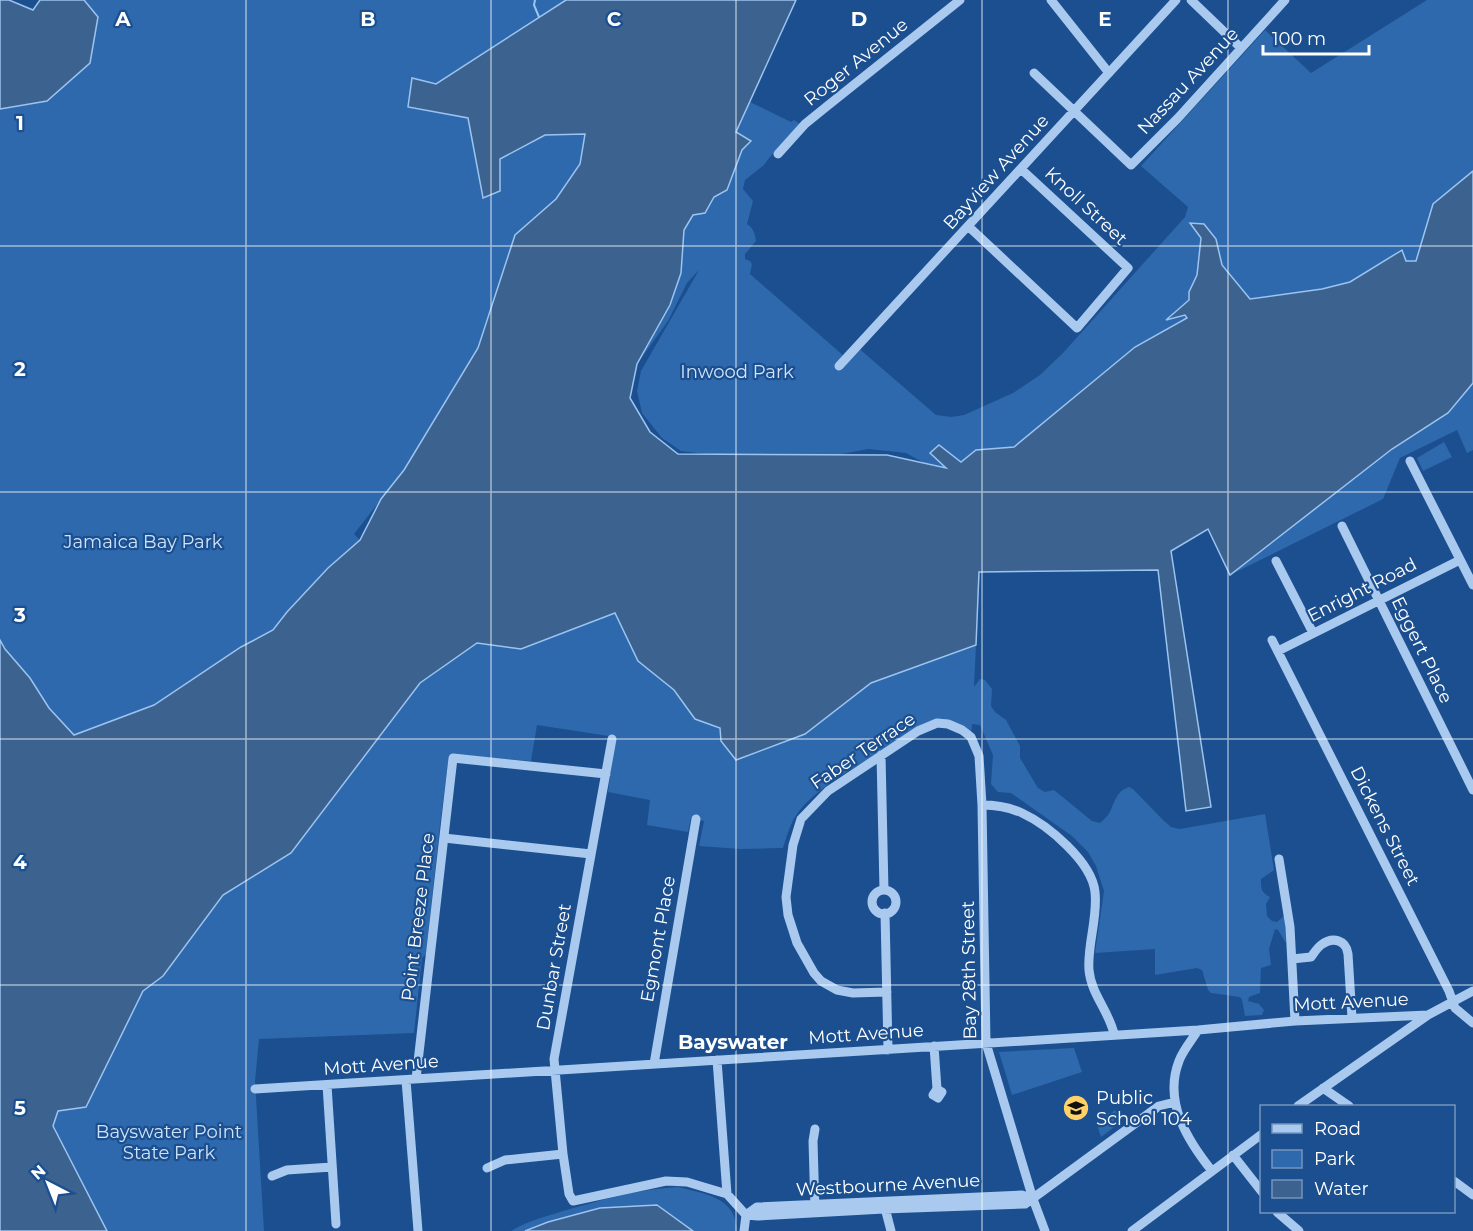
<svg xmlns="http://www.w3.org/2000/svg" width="1473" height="1231" viewBox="0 0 1473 1231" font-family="Montserrat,sans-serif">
<rect width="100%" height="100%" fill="#1b4f8f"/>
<path fill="#2e69ad" d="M84,0H566L435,84L468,118L482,197L500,191L499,159L545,135L585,134L580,164L556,199L515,235L478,348L404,470L354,534L360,540L328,568L287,612L273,630L241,647L154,705L74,735L49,708L30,678L5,649L0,640V109L47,101L98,17Z
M1427,0H1473V171L1433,204L1416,262L1406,261L1401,250L1350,282L1322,289L1250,299L1222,265L1216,239L1191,223L1201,238L1197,275L1192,285L1189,300L1166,320L1185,315L1187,318L1135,347L1013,447L976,450L961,462L947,469L926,464L906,453L868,449L842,454H705L681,451L662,438L642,413L637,391L641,371L699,270L687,283L668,321L637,364L670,305L681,273L684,230L693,215L705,213L714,197L727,189L742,150L751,140L736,132L750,102L791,122L794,120L800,124L769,158L764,165L745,180L743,189L753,201L747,224C753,228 755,233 756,241L745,254V259L750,261L752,264L750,274L845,357L856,346L936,415L951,417L964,415L1013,393L1040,375L1063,353L1185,217L1188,207L1141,166L1265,30L1311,73Z
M1473,355V450L1467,453L1457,430L1400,458L1383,499L1230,575L1210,531Z
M1444,442L1452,457L1423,471L1417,458Z
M616,613L638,661L674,690L695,719L720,728L805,734L871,683L976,645L974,687L980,679L985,680L992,689L991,706L995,712L1006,720L1020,746V758L1038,788L1045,792L1054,790L1092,821L1100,823C1103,820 1106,818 1108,815C1115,805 1114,792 1129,787L1133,789L1163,820L1171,827L1180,829L1265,814L1274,870L1261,879C1261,888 1261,893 1270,897L1266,904L1267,916L1272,921L1277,922L1284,916L1287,930L1286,943L1278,930L1275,929L1269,949L1271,965L1261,968L1260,993L1249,997L1248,1001L1259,1004L1264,1010L1262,1015L1245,1016L1242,1000L1240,997L1211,993L1208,990L1202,970L1197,968L1155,975V949L1095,953L1104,891L1096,866L1088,852L1072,836L1011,793L998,792L991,784L993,755L980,725L972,724L971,734L945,721C903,742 824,776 797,814C790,824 787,836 783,848L740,849L699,846L704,821L691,818L688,832L647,825L650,800L608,792L615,737L537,725L531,761L449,755L440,825L426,954L422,958L414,1033L259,1039L255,1081L264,1231H107L53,1126L58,1111L86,1107L143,990L163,976L223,895L291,853L420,683L477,643L521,649Z
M1074,1048L1082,1072L1012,1095L999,1052Z
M1115,1110L1121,1122L1101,1137L1096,1121L1101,1114L1111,1113Z
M678,1187C705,1194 736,1197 737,1231H693L657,1205L600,1208L548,1222L525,1231H511C527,1221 545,1217 563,1211C601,1200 639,1189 678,1187Z"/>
<path fill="#3c6290" stroke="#9cc4f0" stroke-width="1.5" d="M0,0H9L33,10L40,0H84L98,17L90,63L47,101L0,109Z
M566,0H796L736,132L751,141L742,150L727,190L714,197L705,213L693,215L684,230L681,273L670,305L637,364L630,398L650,432L678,454L887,455L946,468L930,453L939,445L961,462L976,450L1014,447L1135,347L1187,318L1185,315L1166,320L1189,300V292L1197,275L1201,238L1190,223L1204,224L1216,239L1222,265L1250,299L1322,289L1350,282L1402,250L1406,261H1416L1433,204L1473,171V383L1448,413L1392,449L1230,575L1208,529L1171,551L1211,807L1186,811L1158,570L979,572L976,645L871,683L805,734L736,760L721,741L720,728L695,719L674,690L638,661L615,613L521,649L477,643L420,683L291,853L223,895L163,976L143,991L86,1107L58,1111L53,1126L107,1231H0V640L5,649L30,678L49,708L74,735L154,705L241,647L273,630L287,612L328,568L360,540L381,499L404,470L478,348L515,235L556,199L580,164L585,134L545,135L500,159V191L483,198L468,118L408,107L412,78L436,84Z
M657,1205L693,1231H525L548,1222L600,1208Z"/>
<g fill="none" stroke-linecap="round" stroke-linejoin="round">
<path stroke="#9cc4f0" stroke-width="2" d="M535,0L534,5L539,17"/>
<path stroke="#a9c9ee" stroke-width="9" d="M1051,0L1109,73
M1191,0L1241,48
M1034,73L1131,165L1178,118L1285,0
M778,154L805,124L826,107L960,0
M968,226L1077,328L1128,268L1021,169
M839,366L1176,0
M1410,461L1473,585
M1342,526L1473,790
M1276,561L1313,633
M1272,640L1449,991L1455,1008L1473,1023
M1278,651L1460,560
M612,739L554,1059L563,1154L569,1194L573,1201L666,1181L687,1182L727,1194L746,1215L758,1216L884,1209L1025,1204L1159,1106L1175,1102
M881,755L884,890
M982,805C996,805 1009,807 1022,813C1048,825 1092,862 1095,892C1098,918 1087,945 1089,970C1091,994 1109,1011 1114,1034
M444,838L591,854
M1279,859L1290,927L1295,1021
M872 902a12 12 0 1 1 24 0a12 12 0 1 1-24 0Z
M885,913L888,1050
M1292,959L1311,957C1314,953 1317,948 1321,945C1333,936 1346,940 1348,954L1352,1018
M887,992L853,993L837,990L821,981L814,973L797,943L788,915L786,897L793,845L801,819L828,791L918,731L937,723L948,724L962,730L971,737L979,756L982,805L986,1043L1033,1199L1045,1231
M1198,1030C1192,1040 1183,1050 1179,1061C1163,1102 1188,1141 1212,1171
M934,1046L937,1089L933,1095L938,1098L942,1092L937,1089
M717,1060L727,1194
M654,1064L696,819
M416,1079L453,758L606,774
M406,1080L418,1231
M327,1085L336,1224
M1323,1088L1349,1106
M255,1089L1198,1030L1295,1021L1428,1015L1473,991
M1298,1106L1428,1015
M1233,1155L1262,1192
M487,1168L505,1160L563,1154
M272,1176L287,1170L332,1167
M1454,1181L1473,1195
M884,1204L891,1231
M815,1210L813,1141L815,1129
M1277,1212L1299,1231
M746,1215L757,1207L1022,1195L1033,1199
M744,1231L746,1215
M1132,1231L1262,1134"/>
</g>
<path fill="none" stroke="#fff" stroke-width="1.5" stroke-opacity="0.55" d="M246,0V1231M491,0V1231M736,0V1231M982,0V1231M1228,0V1231M0,246H1473M0,492H1473M0,739H1473M0,985H1473"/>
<defs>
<g id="school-disc" transform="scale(1.35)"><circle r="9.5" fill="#ffd166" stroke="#1b4f8f"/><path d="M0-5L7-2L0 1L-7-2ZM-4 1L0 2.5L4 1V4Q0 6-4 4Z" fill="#111"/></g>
</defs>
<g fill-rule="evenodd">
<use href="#school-disc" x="1076" y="1108"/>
</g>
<g text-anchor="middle" stroke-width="4.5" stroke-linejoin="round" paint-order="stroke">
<g font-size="18" fill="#fff" stroke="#1b4f8f">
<text transform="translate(856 62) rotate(-39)" y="6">Roger Avenue</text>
<text transform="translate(1188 81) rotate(-47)" y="6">Nassau Avenue</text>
<text transform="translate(996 172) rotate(-48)" y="6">Bayview Avenue</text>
<text transform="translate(1086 206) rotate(43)" y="6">Knoll Street</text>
<text transform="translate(1362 590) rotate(-27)" y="6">Enright Road</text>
<text transform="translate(1422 650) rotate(64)" y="6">Eggert Place</text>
<text transform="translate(863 751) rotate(-34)" y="6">Faber Terrace</text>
<text transform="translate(1385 826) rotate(63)" y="6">Dickens Street</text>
<text transform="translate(418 917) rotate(-83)" y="6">Point Breeze Place</text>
<text transform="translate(658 939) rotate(-80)" y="6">Egmont Place</text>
<text transform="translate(554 967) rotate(-80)" y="6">Dunbar Street</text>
<text transform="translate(969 970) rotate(-91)" y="6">Bay 28th Street</text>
<text transform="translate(1351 1002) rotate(-3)" y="6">Mott Avenue</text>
<text transform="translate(866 1034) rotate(-4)" y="6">Mott Avenue</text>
<text transform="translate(381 1065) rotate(-4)" y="6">Mott Avenue</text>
<text transform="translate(888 1185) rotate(-3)" y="6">Westbourne Avenue</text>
</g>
<g font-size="18" fill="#cfe3fa" stroke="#1b4f8f">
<text x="737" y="378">Inwood Park</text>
<text x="143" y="548">Jamaica Bay Park</text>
<text x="169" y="1138">Bayswater Point<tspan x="169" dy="21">State Park</tspan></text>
</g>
<g font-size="18" fill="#fff" stroke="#1b4f8f" text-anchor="start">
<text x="1096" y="1104">Public<tspan x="1096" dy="21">School 104</tspan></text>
</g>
<g font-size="20" font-weight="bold" fill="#fff" stroke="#1b4f8f">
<text x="733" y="1049">Bayswater</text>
</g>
</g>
<g font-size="20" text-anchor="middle" font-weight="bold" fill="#fff" stroke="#1b4f8f" stroke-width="4.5" stroke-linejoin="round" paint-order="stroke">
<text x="123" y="26">A</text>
<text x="368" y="26">B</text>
<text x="614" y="26">C</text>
<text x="859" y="26">D</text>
<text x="1105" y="26">E</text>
<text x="20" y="130">1</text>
<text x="20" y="376">2</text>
<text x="20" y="622">3</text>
<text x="20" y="869">4</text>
<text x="20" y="1115">5</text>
</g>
<rect x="1260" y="1105" width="195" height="108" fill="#1b4f8f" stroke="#7695bc" stroke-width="1.5"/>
<rect x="1272" y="1124" width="30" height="9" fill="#a9c9ee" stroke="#7695bc" stroke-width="1.5"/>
<text x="1314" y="1135" font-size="18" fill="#ffffff">Road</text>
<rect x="1272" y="1150" width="30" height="18" fill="#2e69ad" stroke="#7695bc" stroke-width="1.5"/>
<text x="1314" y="1165" font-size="18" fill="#ffffff">Park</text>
<rect x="1272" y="1180" width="30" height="18" fill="#3c6290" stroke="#7695bc" stroke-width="1.5"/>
<text x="1314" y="1195" font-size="18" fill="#ffffff">Water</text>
<g transform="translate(48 1183) rotate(318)" stroke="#1b4f8f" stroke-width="4.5" paint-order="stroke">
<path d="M0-4.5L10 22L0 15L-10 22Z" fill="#ffffff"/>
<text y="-9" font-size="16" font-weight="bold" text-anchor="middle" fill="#ffffff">N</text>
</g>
<path d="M1263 45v9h106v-9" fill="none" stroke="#ffffff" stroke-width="3"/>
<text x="1272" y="45" font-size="18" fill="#ffffff" stroke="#1b4f8f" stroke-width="4.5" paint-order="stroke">100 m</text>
</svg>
